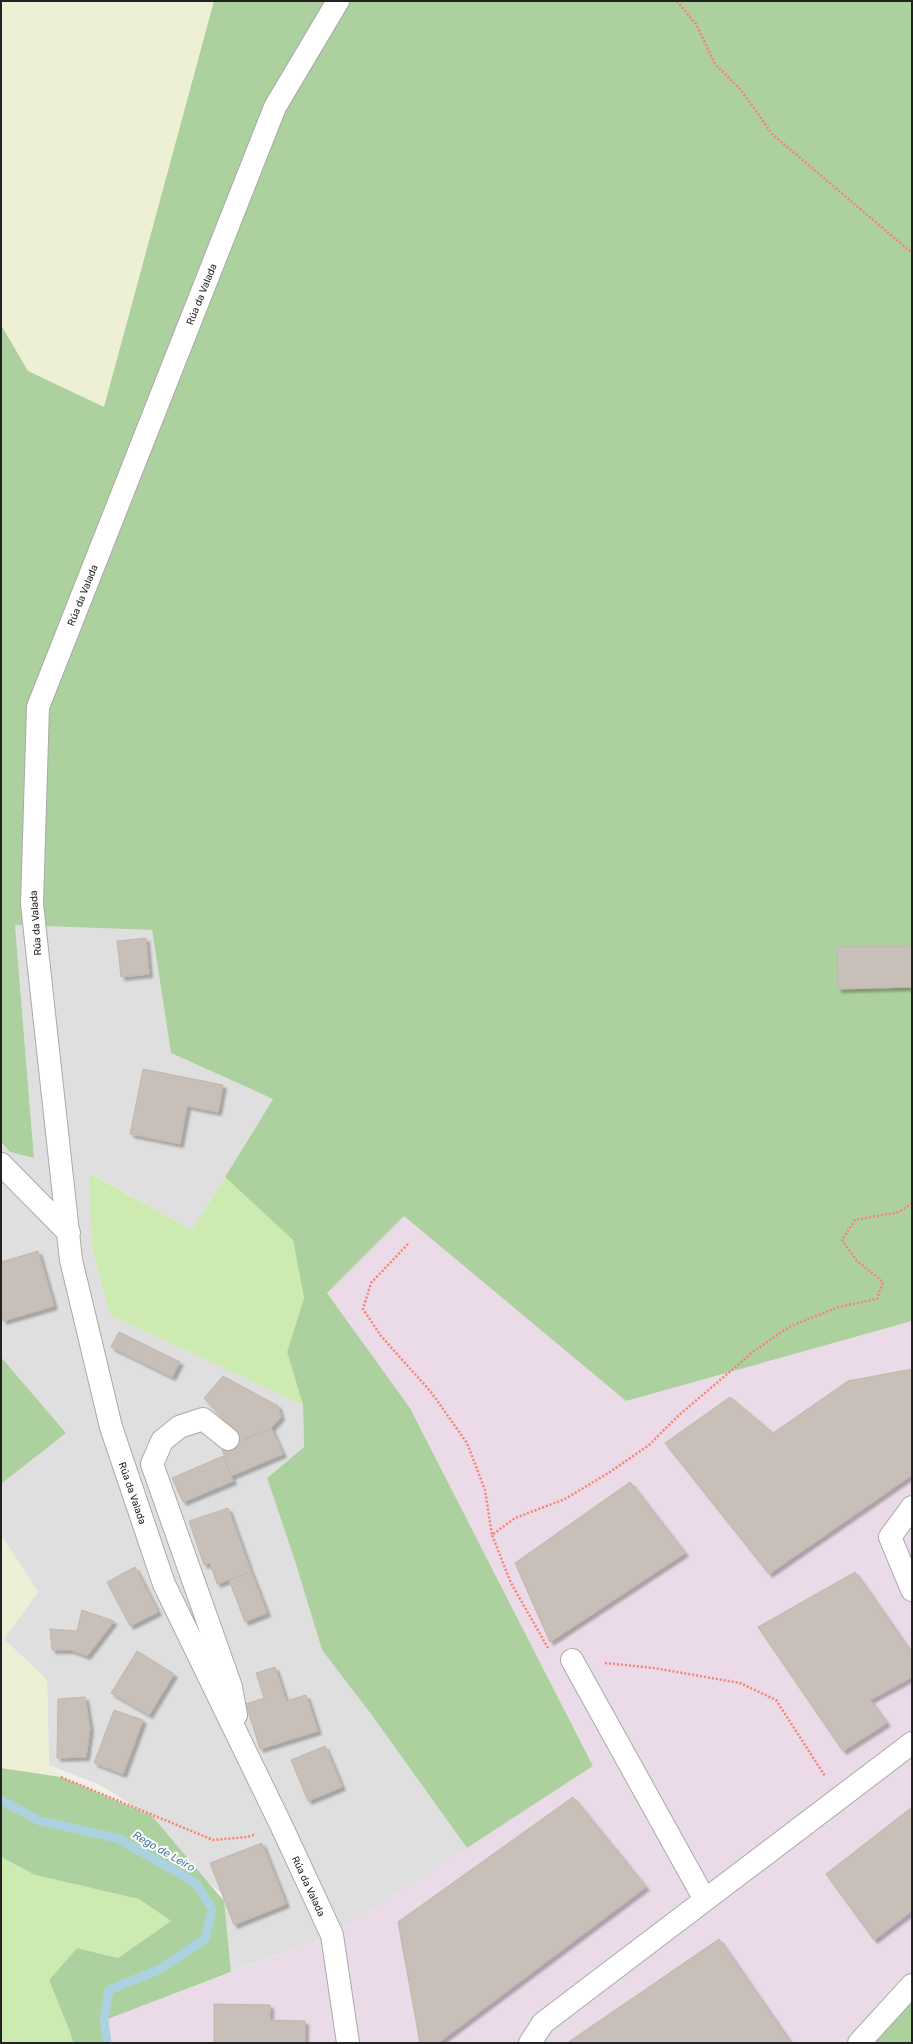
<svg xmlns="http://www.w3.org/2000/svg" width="913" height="2044" viewBox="0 0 913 2044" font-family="Rubik,sans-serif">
<defs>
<filter id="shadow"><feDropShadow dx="3.5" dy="3.5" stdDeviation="1" flood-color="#0004"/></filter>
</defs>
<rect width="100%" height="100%" fill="#f2efe9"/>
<path fill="#e0dfdf" d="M15,925L152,930L171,1053L273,1099L192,1230L90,1173L92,1248L110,1315L303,1405L304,1447L267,1478L294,1558L322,1650L371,1714L467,1848L332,1935L231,1972L226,1938L222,1894L161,1842L128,1802L100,1785L49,1765L47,1680L4,1639L38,1592L1,1535V1484L66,1433L1,1357V1142L10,1152L34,1157Z"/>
<path fill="#ebdbe8" d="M401,1213L626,1401L912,1321V1985L859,2043H106L104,2020L332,1935L593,1766L410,1408L327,1293Z"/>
<path fill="#eef0d5" d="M1,1H225L125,417L28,371L1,325Z
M1,1536L38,1592L4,1639L47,1680L49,1765L61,1777L1,1768Z"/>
<path fill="#cdebb0" d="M89,1173L192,1230L225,1177L293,1239L304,1298L287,1352L303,1405L110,1315L92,1248Z
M1,1857L35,1875L139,1899L171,1921L118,1958L77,1948L49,1980L70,2032L73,2043H1Z"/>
<path fill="#add19e" d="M214,1H912V1321L626,1401L404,1216L327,1293L410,1408L593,1766L467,1848L371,1714L322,1650L294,1558L267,1478L304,1447L303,1405L287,1352L304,1298L293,1240L225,1177L273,1099L171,1053L152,930L15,925L34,1158L10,1152L1,1142V325L28,371L104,407Z
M1,1357L66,1433L1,1484Z
M1,1768L61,1777L152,1816L224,1901L231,1972L105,2020L106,2043H73L70,2032L49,1980L77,1948L118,1958L171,1921L139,1899L35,1875L1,1857Z
M912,1985V2043H859Z"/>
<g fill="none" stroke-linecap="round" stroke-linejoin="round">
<path stroke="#aad3df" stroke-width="9" d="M1,1800L40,1821L117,1838L196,1883L212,1910L205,1939L158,1970L109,1990L104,2020L107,2043"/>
</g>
<path fill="#c7bfb8" stroke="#c4b6ab" filter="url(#shadow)" d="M146,938L149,974L121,977L117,941Z
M912,946V987L838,989L837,947Z
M143,1069L223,1085L218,1112L187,1106L180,1144L130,1134Z
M38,1251L54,1306L3,1321L1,1313V1262Z
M119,1332L180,1362L172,1377L111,1347Z
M912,1369V1475L769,1574L665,1443L730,1397L773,1433L848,1381Z
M223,1376L278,1406L281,1417L271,1428L243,1441L204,1398Z
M271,1428L283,1454L231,1476L222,1449Z
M223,1456L233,1481L183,1502L172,1478Z
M630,1482L685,1553L550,1642L515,1563Z
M228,1508L251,1572L217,1584L210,1563L204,1565L189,1521Z
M135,1567L158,1612L130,1626L107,1582Z
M251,1572L267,1613L245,1622L229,1580Z
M855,1572L912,1654V1677L870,1700L887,1723L843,1751L758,1627Z
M82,1610L114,1621L87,1656L71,1650H52L50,1629L77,1631Z
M137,1651L174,1674L149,1715L111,1693Z
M275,1667L286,1701L306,1695L318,1731L260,1749L246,1704L264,1698L256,1673Z
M85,1697L90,1728L86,1757L57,1758L58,1699Z
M114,1710L143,1720L123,1774L94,1763Z
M325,1746L342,1787L308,1801L291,1760Z
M573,1797L646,1887L438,2043H420L398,1922Z
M912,1807V1911L874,1940L826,1874Z
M262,1843L286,1904L234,1925L210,1863Z
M719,1939L791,2043H567Z
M214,2004L270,2005V2020L305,2021V2043H214Z"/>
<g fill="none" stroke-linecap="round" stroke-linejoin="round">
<g stroke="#a9a9a9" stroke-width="24">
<path id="minor" d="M338,1L275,107L38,707L32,904L71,1260L111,1427L164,1584L281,1825L332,1935L348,2043
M1,1164L69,1233
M228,1439L203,1419L179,1427L162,1441L152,1464L231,1687L236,1715
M912,1507L890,1537L912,1590
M572,1660L705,1900
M530,2043L543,2023L912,1743
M859,2043L912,1985"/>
</g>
<path stroke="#fa8072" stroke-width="2.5" stroke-dasharray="2 2" stroke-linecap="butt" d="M677,1L696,24L715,64L741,90L772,134L912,253
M408,1244L371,1283L363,1309L381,1336L431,1392L467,1443L485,1490L492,1535
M548,1648L511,1583L492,1535L515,1518L565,1499L610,1472L649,1445L678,1416L754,1351L789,1327L838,1307L877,1299L883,1282L857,1261L842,1240L855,1220L899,1212L912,1203
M605,1663L654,1668L740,1683L776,1700L825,1776
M61,1777L213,1840L247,1837L256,1834"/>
<use href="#minor" stroke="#fff" stroke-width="22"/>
</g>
<g text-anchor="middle" stroke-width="4" stroke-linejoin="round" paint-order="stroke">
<g font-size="10" fill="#222" stroke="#fff">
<text transform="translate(201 294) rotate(-68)" y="4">Rúa da Valada</text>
<text transform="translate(82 595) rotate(-68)" y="4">Rúa da Valada</text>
<text transform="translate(35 923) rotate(-94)" y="4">Rúa da Valada</text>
<text transform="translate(133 1493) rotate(71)" y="4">Rúa da Valada</text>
<text transform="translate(309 1886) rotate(65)" y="4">Rúa da Valada</text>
</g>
<g font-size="11" font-style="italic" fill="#4a7aab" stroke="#fff">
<text transform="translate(164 1851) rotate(30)" y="4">Rego de Leiro</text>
</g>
</g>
<rect width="913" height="2044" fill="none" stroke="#222222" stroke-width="4"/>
</svg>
